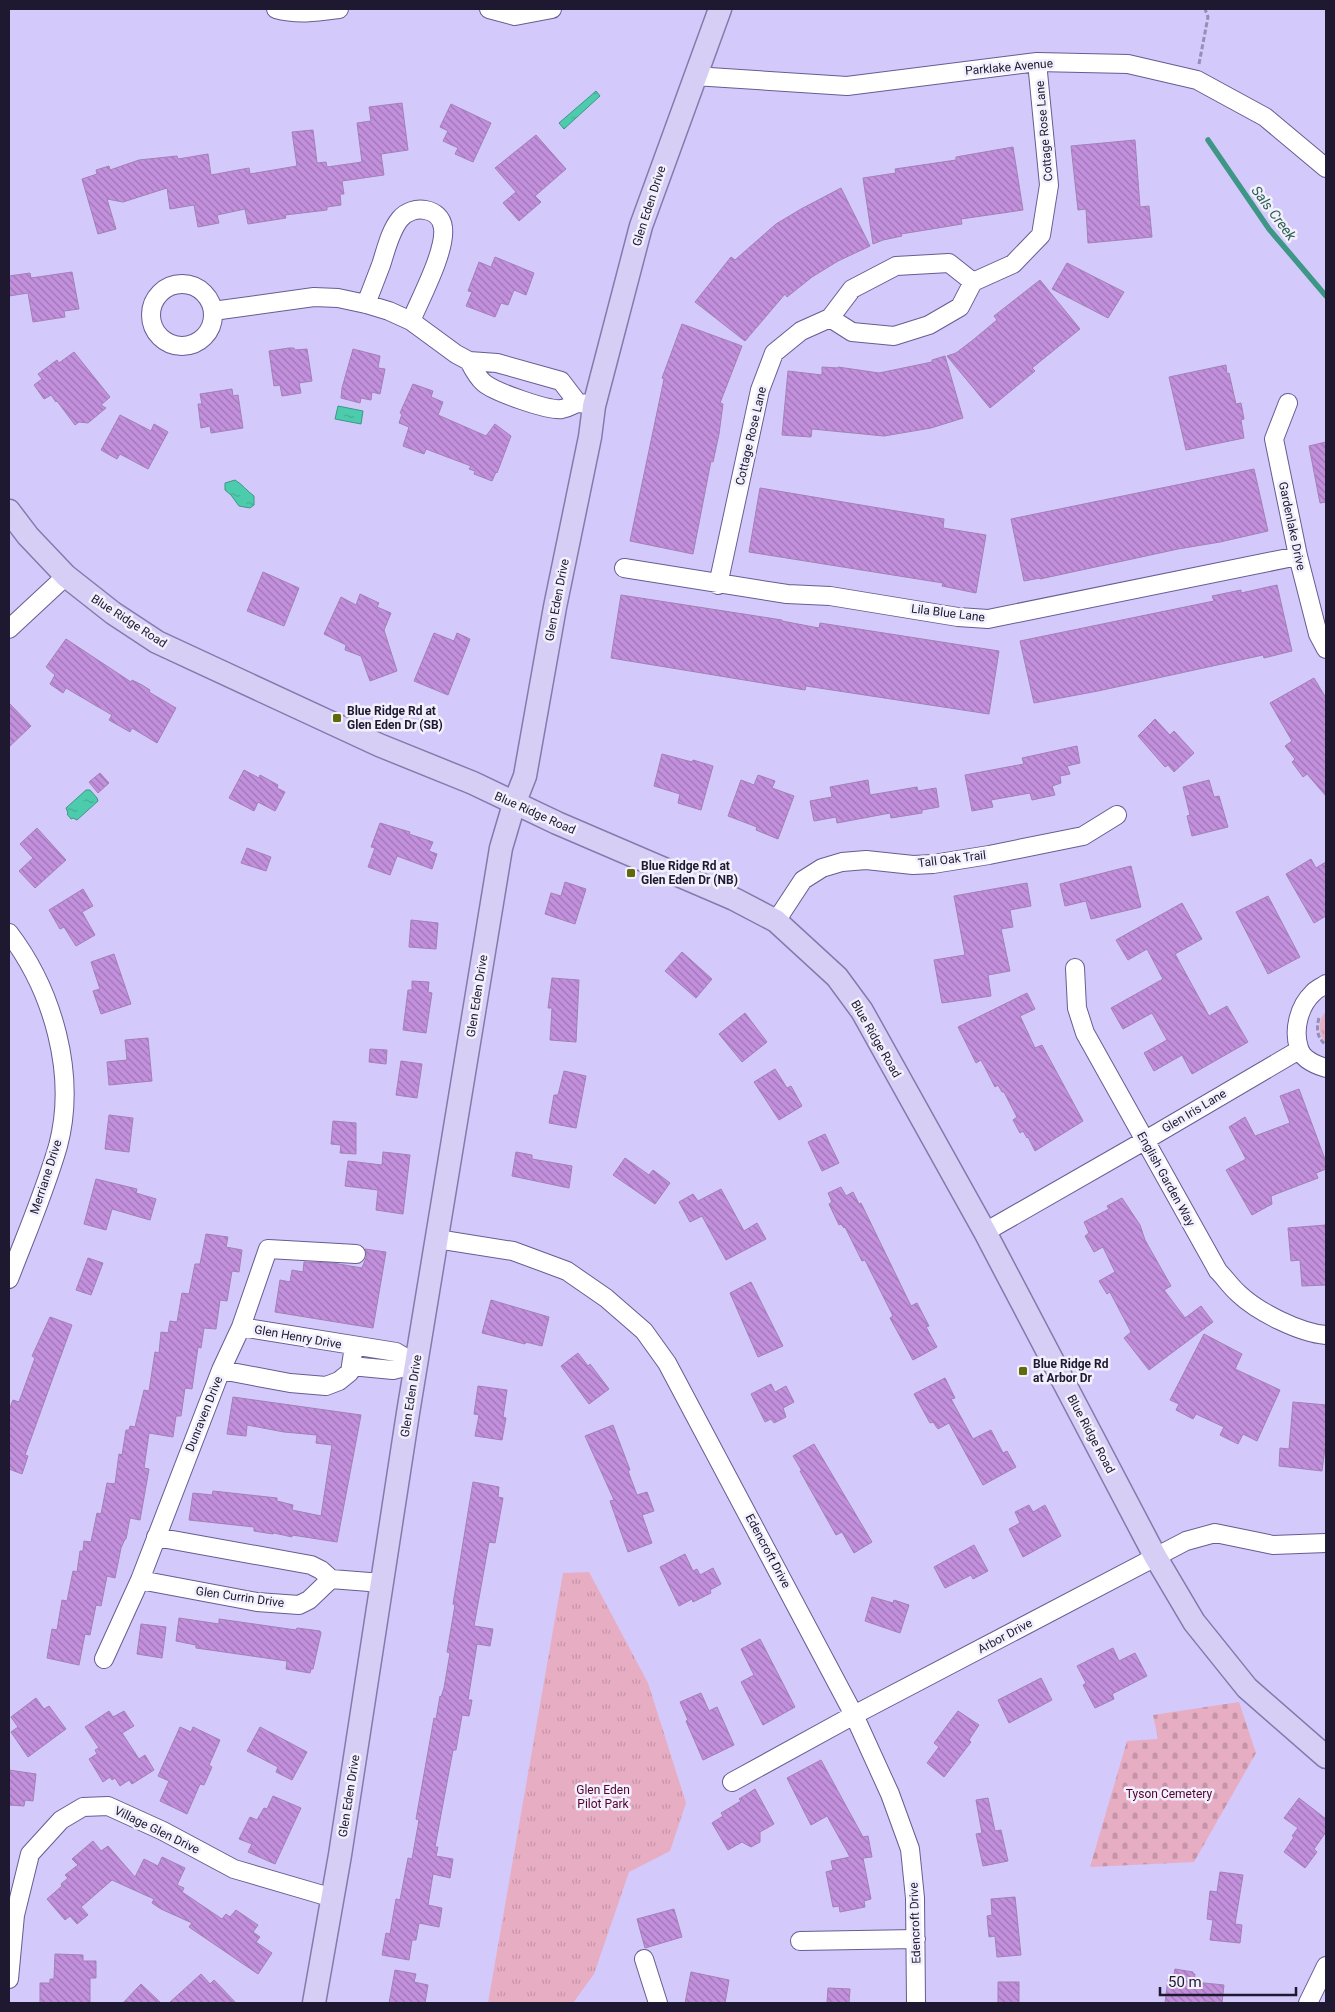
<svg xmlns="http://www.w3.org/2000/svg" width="1335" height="2012" viewBox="0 0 1335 2012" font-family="Roboto,sans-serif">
<defs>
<pattern id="grass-tufts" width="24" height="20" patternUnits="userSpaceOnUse" patternTransform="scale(1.25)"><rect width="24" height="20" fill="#e7adc3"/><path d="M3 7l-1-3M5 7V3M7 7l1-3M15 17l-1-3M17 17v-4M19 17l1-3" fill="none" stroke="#c694a8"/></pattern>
<pattern id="cemetery-stones" width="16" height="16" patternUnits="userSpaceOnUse" patternTransform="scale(1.25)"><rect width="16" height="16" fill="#e7adc3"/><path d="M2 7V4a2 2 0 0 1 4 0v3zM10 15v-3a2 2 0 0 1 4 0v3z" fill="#c694a8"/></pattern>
<pattern id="water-ripples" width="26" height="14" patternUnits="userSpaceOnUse" patternTransform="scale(1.25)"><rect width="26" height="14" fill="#4cccac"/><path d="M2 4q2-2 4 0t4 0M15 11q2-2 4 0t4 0" fill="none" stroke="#42af94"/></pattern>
<pattern id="building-back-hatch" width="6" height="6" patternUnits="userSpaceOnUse" patternTransform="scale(1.25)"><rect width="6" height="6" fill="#c390dd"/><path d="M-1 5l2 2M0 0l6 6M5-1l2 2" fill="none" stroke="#9e75b4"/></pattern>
</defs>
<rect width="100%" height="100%" fill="#d3c9fa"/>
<path fill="url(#grass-tufts)" d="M1326,1011V1043C1317,1033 1318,1021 1326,1011Z
M589,1572L648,1683L686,1803L670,1851L629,1872L594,1974L573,2003H488L563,1573Z"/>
<path fill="url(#cemetery-stones)" d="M1239,1702L1256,1753L1194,1862L1090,1867L1127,1741L1158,1739L1153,1715Z"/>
<path fill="url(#water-ripples)" stroke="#3e9687" d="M596,91L600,96L564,129L559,123Z
M338,406L363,411L361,424L335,419Z
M235,480C242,484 247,491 254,496V505L250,508L239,506L231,495L225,490V483Z
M86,790H90L97,798L98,801L77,820L73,818L71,819L67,814L68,813L66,808Z"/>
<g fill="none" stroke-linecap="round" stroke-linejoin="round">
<path stroke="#3e9687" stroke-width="5.5" d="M1208,140L1269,229L1326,296"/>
</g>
<path fill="url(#building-back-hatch)" stroke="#a381b6" d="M402,103L408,150L381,154L384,175L342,181L344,194H340L341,205L327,207V210L285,215L286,218L248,224L245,209L217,215L219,223L198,227L194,205L170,209L167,188L123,202L107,199L116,229L98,234L82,179L97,174L96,170L109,166L110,170L139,160L177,156L178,159L208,154L211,175L249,168L250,174L297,166L292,132L313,130L317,163L326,162L327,167L362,162L357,123L371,121L369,107Z
M451,104L491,123L473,162L455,154L458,148L443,141L448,131L440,127Z
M536,135L566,169L535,196L541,202L519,221L503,203L516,192L495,168Z
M1135,140L1140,207L1149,206L1152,237L1088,243L1086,209L1078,210L1071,146Z
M1013,147L1023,210L961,219L962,224L901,234L902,236L883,240L873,244L863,178L896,173L895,169L956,160V157Z
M841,188L870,246L838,261L812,277L787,297L785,294L745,341L695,302L731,257L735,260L776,224L801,209Z
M495,257L534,273L526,295L514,290L508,305L501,303L495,317L466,306L472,292L468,291L479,262L491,267Z
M1067,263L1124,292L1108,318L1052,289Z
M72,272L79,309L64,311L65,317L33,322L28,293L9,296V276L30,273L31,278Z
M1040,280L1080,329L1032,368L1035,371L990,408L947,356L956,353L973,340L997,320L994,316Z
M682,324L742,346L720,403L723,404L719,434L713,462L711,461L693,554L630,541L664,379L662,378Z
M289,348H294L295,350L307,349L312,381L299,383L301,393L282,396L280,385L274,386L269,351Z
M353,349L380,356L378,368L385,369L380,394L372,392L371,400L361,398L360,403L341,398L342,388Z
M74,352L110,397L101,405L106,408L88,423L79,422L75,425L57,401L56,402L51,395L44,399L34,385L42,379L38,374L57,360L59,363Z
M945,356L963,418L931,428L884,436L812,429L811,437L782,435L788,371L822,375V367L838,368V367L879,373L932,362V360Z
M1226,365L1227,374L1229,373L1236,404L1241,403L1244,419L1241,420L1244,438L1186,450L1169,377Z
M413,384L433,391L431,397L443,402L438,415L486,436L495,424L511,436L497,473L496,472L492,481L474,474L475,471L469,469L471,466L426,449L424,454L403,446L409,427L399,423L402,414L400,413Z
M232,389L233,396L238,395L243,428L211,433L210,426L201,428L198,404H202L200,394Z
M120,415L151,431L154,424L168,432L148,469L120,454L117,459L101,450Z
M1326,442V502L1320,503L1309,446Z
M1254,469L1268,531L1220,542L1178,549L1040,579V578L1024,581L1011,519Z
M760,488L944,519L943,528L986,535L976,593L942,586L943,583L749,552Z
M263,572L299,588L284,626L247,611Z
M1277,585L1292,651L1264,658L1263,655L1098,691L1034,703L1020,641L1214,601L1212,596L1241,590V593Z
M360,594L379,603L377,607L391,613L384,630L397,671L370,681L361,656L345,650L346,645L324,634L341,597L356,605Z
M621,595L782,620V621L819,628L820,623L999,651L989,714L806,686L805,690L611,658Z
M434,633L454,641L457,633L470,639L448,695L414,681Z
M66,639L131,682L132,680L142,685L150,690L149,692L176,708L157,743L132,728L130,732L109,720L112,715L66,688L63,693L50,684L55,675L46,667Z
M1314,678L1326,698V796L1307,774L1303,777L1292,762L1295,759L1285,746L1292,741L1270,703Z
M9,703L31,726L9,747Z
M1155,719L1170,735L1174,731L1194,753L1174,772L1168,765L1165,767L1138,736Z
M1077,746L1080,763L1067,766L1070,774L1060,776L1061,783L1052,786L1055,795L1032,800L1030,793L991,800L993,807L972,811L965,775L1024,764L1022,758Z
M662,754L692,762L693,760L713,766L701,810L678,803L680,794L654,786Z
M244,770L259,778L260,775L278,785L277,788L285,792L275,811L258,802L254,811L229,798Z
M100,773L109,783L98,793L89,782Z
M758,775L775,781L772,788L794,796L778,839L756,830L757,827L728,816L741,780L754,785Z
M868,780L870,795L917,787L918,791L936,788L939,807L922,810V813L891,818L890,813L837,823L836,817L814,821L810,801L832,797L830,787Z
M1209,780L1214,797L1219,796L1228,827L1192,836L1187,816L1190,815L1183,787Z
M380,823L410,832L409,834L433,842L429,851L437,854L432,869L397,856L390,875L368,867L375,848L371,847Z
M37,828L66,860L35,888L19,871L33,858L20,844Z
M247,848L271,857L266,871L241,863Z
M1311,859L1316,868L1326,862V916L1314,923L1286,874Z
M1131,866L1141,907L1091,919L1086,901L1065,906L1060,884Z
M565,882L586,889L575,924L545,914L551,893L561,896Z
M1027,883L1031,906L1010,910L1013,927L1001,929L1010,971L988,975L991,996L942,1003L934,960L965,955L954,896Z
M83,889L93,906L82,912L95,935L76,946L64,927L60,929L49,910Z
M1268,896L1300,957L1268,974L1236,912Z
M1182,903L1202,939L1175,954L1209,1016L1227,1006L1248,1042L1192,1074L1182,1055L1154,1071L1144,1053L1167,1040L1152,1013L1123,1029L1111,1008L1163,979L1147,949L1128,960L1116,940Z
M411,920L438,923L436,949L409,947Z
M682,952L712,979L696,998L665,971Z
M114,954L131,1004L101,1014L93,991L100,989L91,962Z
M552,978L579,980L576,1042L550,1040L552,1008H548Z
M412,981L429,982L428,992L432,993L426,1033L403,1030L408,990H412Z
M1027,993L1035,1009L1020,1016L1035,1048L1042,1045L1083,1121L1035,1151L1028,1137L1027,1138L1023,1131L1020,1133L1013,1120L1017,1117L1004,1092H1002L998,1085L995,1087L981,1060L976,1063L958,1027Z
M745,1013L767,1042L742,1062L719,1034Z
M148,1038L152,1081L109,1085L107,1062L127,1060L125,1040Z
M370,1049L387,1050L386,1064L369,1062Z
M401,1061L422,1064L417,1098L396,1095Z
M775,1069L787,1088L791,1086L802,1106L779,1120L754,1082Z
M564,1071L586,1076L576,1128L549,1123L554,1095H558Z
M1299,1089L1326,1162V1169L1316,1173L1318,1178L1271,1196L1272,1204L1252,1215L1226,1170L1246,1159L1229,1127L1245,1117L1255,1136L1290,1123L1280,1096Z
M109,1115L133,1118L129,1152L105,1149Z
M333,1121L356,1123V1154L340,1153L341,1145L331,1144Z
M825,1134L839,1163L822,1171L808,1142Z
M383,1152L410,1155L403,1214L376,1210L378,1190L345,1186L348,1161L382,1165Z
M516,1152L532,1155V1159L572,1166L569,1188L512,1176Z
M625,1158L649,1175L653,1170L670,1183L655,1204L613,1175Z
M96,1179L137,1189L136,1193L156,1199L150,1220L112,1209L106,1230L84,1224Z
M841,1187L846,1196L853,1192L859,1204L861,1203L911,1306L917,1303L929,1326L926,1327L937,1347L913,1360L890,1318L893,1316L865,1260L862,1261L845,1227L844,1228L841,1224L839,1225L829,1204L832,1202L828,1193Z
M721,1189L744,1231L757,1223L766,1239L726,1260L702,1216L690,1222L679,1202L693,1194L698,1201Z
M1122,1198L1140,1225L1145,1240L1171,1286L1164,1290L1185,1318L1201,1306L1213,1322L1149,1370L1124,1338L1131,1332L1110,1292L1107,1294L1099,1281L1115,1272L1103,1247L1094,1252L1085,1236L1089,1233L1084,1222L1109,1209L1107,1206Z
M1326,1225V1285L1302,1286L1300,1260L1291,1261L1288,1228Z
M206,1234L228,1237L226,1247L242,1250L239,1272L232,1271L227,1301L220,1300L216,1329L204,1328L201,1348L198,1347L192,1389L185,1388L181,1416H176L173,1437L149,1433L144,1468L149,1469L140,1520L130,1518L126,1539H125L121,1548L115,1578L107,1576L101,1606L96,1605L90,1635L85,1634L79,1665L47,1658L52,1629L57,1630L62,1600L67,1601L73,1571L77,1572L80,1551H83L84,1541L91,1542L97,1513L101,1514L107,1483L115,1484L119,1454L122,1455L126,1430H129L130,1426L135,1427L144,1390L149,1391L155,1352L159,1353L161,1332L168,1333L170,1321L177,1322L182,1293L189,1294L195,1264H200Z
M365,1249L386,1252L373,1328L275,1312L280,1280L290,1282L292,1270L303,1272L304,1262L333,1263L362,1268L367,1255Z
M88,1258L103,1263L91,1295L76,1290Z
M751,1282L783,1346L758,1357L730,1293Z
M491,1300L549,1317L542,1346L526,1342L525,1344L482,1333Z
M50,1317L72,1325L25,1455L28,1456L22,1474L9,1469V1410L13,1400L19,1402L35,1358L32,1356Z
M1204,1334L1242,1354L1235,1369L1280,1390L1257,1441L1243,1434L1238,1444L1220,1435L1224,1427L1196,1414L1193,1419L1176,1410L1179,1404L1170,1400Z
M578,1353L588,1366L590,1364L609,1389L589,1404L561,1366Z
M945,1378L955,1398L951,1399L973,1439L991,1430L1003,1453L1007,1451L1016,1467L983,1485L949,1423L938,1429L933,1422L930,1423L914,1394Z
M771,1384L775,1392L786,1386L794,1402L783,1408L786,1417L774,1423L771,1419L765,1422L751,1394Z
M478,1386L507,1390L503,1417L506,1418L502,1440L475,1436L479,1415L474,1414Z
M233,1397L361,1415L337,1542L292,1535V1537L274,1533L273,1534L254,1531V1527L189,1520L193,1493L212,1495L213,1491L277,1498V1501L293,1505L292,1510L321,1516L332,1445L316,1443L317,1435L284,1432L247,1425L246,1436L227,1434Z
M1293,1402L1326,1405V1448H1325L1322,1471L1279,1466L1280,1448L1289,1449Z
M613,1425L630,1470L628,1471L637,1495L647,1492L654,1511L642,1515L652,1543L628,1552L610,1501L614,1500L585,1436Z
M814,1444L872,1542L854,1553L842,1532L836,1535L800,1471H802L793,1456Z
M473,1482L499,1487L498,1497L503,1498L495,1543L489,1542L474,1626L493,1629L490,1646L477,1644L468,1700H472L469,1716L462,1715L456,1750H453L435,1847H438L436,1856L453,1859L450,1878L433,1874L428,1905L442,1908L439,1927L419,1923L416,1940H412L409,1960L382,1955L386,1933L390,1934L396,1899L400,1900L408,1858L412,1859L419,1820L416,1819L434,1718L436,1719L440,1696L441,1697L444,1688L450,1653L447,1652L455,1605L453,1604Z
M1029,1505L1033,1512L1045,1505L1061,1536L1023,1557L1009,1529L1020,1523L1015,1512Z
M974,1545L988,1571L973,1579L971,1575L945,1588L934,1567Z
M685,1554L693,1571L697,1569L700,1575L713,1568L721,1584L710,1590L711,1593L693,1602L692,1599L679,1606L660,1567Z
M872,1597L893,1603L894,1600L909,1605L900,1633L865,1621Z
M179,1618L219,1624V1619L296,1630L297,1628L320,1631L321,1633L313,1669H311L310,1673L286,1669L287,1661L196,1648V1645L176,1641Z
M141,1624L166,1627L162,1658L137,1654Z
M760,1639L795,1707L763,1725L741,1682L754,1675L741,1649Z
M1113,1648L1119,1661L1135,1653L1147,1676L1112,1694L1114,1699L1095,1708L1083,1685L1086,1683L1077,1666Z
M1041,1678L1052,1700L1009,1723L998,1700Z
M701,1693L709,1711L717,1707L734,1745L703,1760L686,1721L688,1720L680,1702Z
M36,1698L44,1709L49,1706L66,1729L28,1757L11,1732L18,1727L11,1717Z
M109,1711L113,1717L124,1711L134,1726L122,1733L139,1759L145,1755L154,1770L132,1784L129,1780L120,1786L115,1778L112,1780L110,1777L103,1782L89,1759L97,1754L95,1750L99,1748L85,1727Z
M958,1711L979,1725L969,1740L971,1742L944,1777L927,1763L939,1747L934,1743Z
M180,1727L191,1732L193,1727L220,1740L209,1765L212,1767L204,1785L200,1784L187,1814L160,1801L169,1781L158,1776Z
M260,1727L307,1752L292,1780L276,1772L278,1767L247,1751Z
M821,1760L863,1837L868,1836L872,1857L863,1858L871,1899L864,1901L865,1907L840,1912L839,1906L833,1907L826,1872L833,1870L831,1861L850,1857L827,1816L811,1825L787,1778Z
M9,1770L36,1774L33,1801L25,1800L24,1806L9,1805Z
M755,1789L774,1824L760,1832V1842L751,1847L742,1842L728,1850L712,1823L723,1816L721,1813L741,1801L739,1799Z
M273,1796L301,1808L275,1864L248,1852L252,1844L239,1839L250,1817L257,1820L264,1808L267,1809Z
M988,1798L995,1831L1001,1830L1008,1861L983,1866L976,1834L982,1833L976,1800Z
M1299,1798L1326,1819V1832L1314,1849L1317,1852L1305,1868L1284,1852L1294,1837L1292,1836L1298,1828L1284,1818Z
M93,1841L101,1851L108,1846L135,1877L144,1859L158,1866L162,1857L185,1868L177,1885L184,1888L182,1892L222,1919L226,1914L230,1917L236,1910L258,1925L253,1932L260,1937L256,1942L272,1953L258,1974L189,1927L192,1923L161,1909L152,1903L154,1899L112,1880L81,1907L88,1915L77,1924L70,1916L65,1920L47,1899L62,1886L61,1884L68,1878L65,1875L78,1865L72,1859Z
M1220,1872L1243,1875L1235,1924L1242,1925L1240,1943L1210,1940L1213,1920L1207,1919L1210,1891L1217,1892Z
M1015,1897L1021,1955L997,1957L995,1936L989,1937L987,1916L992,1915L991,1899Z
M674,1909L682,1937L645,1948L637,1919Z
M55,1954L83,1955V1961H96V1978H90V2003H40V1983H50V1979H54Z
M1175,1969L1193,1972V1974H1195L1194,1982L1224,1985L1222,2003L1204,2001V2003H1165L1168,1979L1173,1980Z
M395,1970L416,1974L414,1982L428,1985L425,2003H389Z
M691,1972L729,1980L725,2003H685Z
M201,1974L210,1984L214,1980L236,2003H169Z
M998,1982H1019V2003H998Z
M141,1984L161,2003H123Z
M828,1988L850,1989L849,2003H827Z"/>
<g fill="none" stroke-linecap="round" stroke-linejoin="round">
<g stroke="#685c92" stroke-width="20">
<path id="minor" d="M276,9C298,15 317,12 339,9
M489,9L515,16L552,9
M694,76L847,86L1037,62L1128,64L1197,80L1265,117L1326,168
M973,282L949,263L896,266L852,289L830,318L852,332L894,336L929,325L960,307L973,282L1013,264L1041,235L1049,185L1037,62
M151 315a31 31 0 1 1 62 0a31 31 0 1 1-62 0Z
M366,304C371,291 376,278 381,265C386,250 390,231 400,219C412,204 441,207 443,228C446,251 420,299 411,321
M213,311L314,297L338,298L366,304L389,311L411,321L456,354L469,361L497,363L561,381L577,402
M469,361C473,369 477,377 484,383C495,392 548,411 562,409C573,407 573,401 587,404
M1288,403L1274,439L1298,556L1318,634L1326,649
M624,568L787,594L830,596L958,617L988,619L1298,556
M718,585L760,390L774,353L801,331L830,318
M9,629L66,576
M776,921L803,880L822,868L842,862L866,860L913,865L933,864L989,855L1083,836L1117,815
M9,933C53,991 77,1074 58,1146C45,1191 26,1235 9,1279
M1075,968L1077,1008L1085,1033L1218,1271C1225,1278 1231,1287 1239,1294C1258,1312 1300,1333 1326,1335
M1326,984C1322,987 1316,989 1313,993C1299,1006 1293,1030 1299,1048C1302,1059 1316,1065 1326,1068
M985,1232L1144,1141L1299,1050
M437,1239L513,1251L567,1271L606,1298L644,1331L667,1363L854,1715L890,1794L910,1849L915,1898L916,2003
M241,1327L396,1352L416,1364
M351,1366L393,1370L416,1364
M221,1370L290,1383L326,1386L339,1381L350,1372L354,1346
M156,1537L311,1565L321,1570L331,1579L382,1583
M140,1580L257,1602L299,1605L309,1600L331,1579
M104,1659L140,1580L221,1370L241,1327L268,1249L356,1254
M732,1782L854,1715L1186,1541L1215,1533L1273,1545L1326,1543
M800,1941L916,1939
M644,1959L658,2003
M9,1979L15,1915L30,1854L61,1820L83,1807L108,1806L163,1831L234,1869L333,1898
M1308,2003L1326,1966"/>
</g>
<g stroke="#857aad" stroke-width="25">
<path id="major" d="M9,511L28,536L66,576L113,613L157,642L379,745L473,783L557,823L734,899L776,921L837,977L862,1011L985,1232L1155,1556L1194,1622L1247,1688L1326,1757
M314,2003L340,1855L408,1413L501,848L514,804L525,776L555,607L590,437L594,406L641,226L720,9"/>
</g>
<path stroke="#968eb6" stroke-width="3" stroke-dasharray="5 2.5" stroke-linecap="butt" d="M1199,64L1208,17L1205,9
M1319,1018C1316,1029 1317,1038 1326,1045"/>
<use href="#minor" stroke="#fff" stroke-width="18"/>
<use href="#major" stroke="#d7cef6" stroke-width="22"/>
</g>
<g fill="#626909" stroke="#f2f0fd" stroke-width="2">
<rect x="332" y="713" width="10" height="10" rx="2.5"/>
<rect x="626" y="868" width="10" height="10" rx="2.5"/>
<rect x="1018" y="1366" width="10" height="10" rx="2.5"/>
</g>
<g text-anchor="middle" stroke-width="5" stroke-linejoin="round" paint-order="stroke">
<g font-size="12" fill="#1e1930" stroke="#f2f0fd">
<text transform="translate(1009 67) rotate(-5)" y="4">Parklake Avenue</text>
<text transform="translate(1044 131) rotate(-95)" y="4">Cottage Rose Lane</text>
<text transform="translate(649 206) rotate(-72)" y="4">Glen Eden Drive</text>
<text transform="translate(751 436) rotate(-77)" y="4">Cottage Rose Lane</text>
<text transform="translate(1292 526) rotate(78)" y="4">Gardenlake Drive</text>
<text transform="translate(557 600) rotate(-79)" y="4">Glen Eden Drive</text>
<text transform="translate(948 613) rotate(7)" y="4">Lila Blue Lane</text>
<text transform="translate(129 621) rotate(33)" y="4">Blue Ridge Road</text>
<text transform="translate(535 813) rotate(24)" y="4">Blue Ridge Road</text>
<text transform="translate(952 859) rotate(-7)" y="4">Tall Oak Trail</text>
<text transform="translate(477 996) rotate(-81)" y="4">Glen Eden Drive</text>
<text transform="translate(876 1039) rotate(60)" y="4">Blue Ridge Road</text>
<text transform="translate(1194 1111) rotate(-31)" y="4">Glen Iris Lane</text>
<text transform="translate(46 1177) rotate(-72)" y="4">Merriane Drive</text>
<text transform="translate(1166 1179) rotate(61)" y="4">English Garden Way</text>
<text transform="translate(298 1337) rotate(10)" y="4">Glen Henry Drive</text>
<text transform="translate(411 1396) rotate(-81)" y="4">Glen Eden Drive</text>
<text transform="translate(204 1414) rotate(-68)" y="4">Dunraven Drive</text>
<text transform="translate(1091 1434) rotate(62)" y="4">Blue Ridge Road</text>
<text transform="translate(768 1551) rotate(62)" y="4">Edencroft Drive</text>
<text transform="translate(240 1597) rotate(8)" y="4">Glen Currin Drive</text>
<text transform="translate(1005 1636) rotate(-28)" y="4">Arbor Drive</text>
<text transform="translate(349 1796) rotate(-81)" y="4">Glen Eden Drive</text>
<text transform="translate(157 1830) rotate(26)" y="4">Village Glen Drive</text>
<text transform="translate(915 1923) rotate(-92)" y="4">Edencroft Drive</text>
</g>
<g font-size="12" font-weight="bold" fill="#1e1930" stroke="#f2f0fd" text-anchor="start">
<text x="347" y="715">Blue Ridge Rd at<tspan x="347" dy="14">Glen Eden Dr (SB)</tspan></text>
<text x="641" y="870">Blue Ridge Rd at<tspan x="641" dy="14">Glen Eden Dr (NB)</tspan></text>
<text x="1033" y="1368">Blue Ridge Rd<tspan x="1033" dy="14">at Arbor Dr</tspan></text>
</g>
<g font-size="12" fill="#540030" stroke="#f2f0fd">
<text x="603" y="1794">Glen Eden<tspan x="603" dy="14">Pilot Park</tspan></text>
<text x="1169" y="1798">Tyson Cemetery</text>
</g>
<g font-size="14" font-style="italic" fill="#2a5e50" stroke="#f2f0fd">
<text transform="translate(1274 213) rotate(53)" y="5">Sals Creek</text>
</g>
</g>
<rect width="1335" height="2012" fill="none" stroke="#1e1930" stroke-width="20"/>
<path d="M1160 1987v8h136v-8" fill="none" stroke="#1e1930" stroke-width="2.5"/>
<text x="1168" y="1987" font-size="15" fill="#1e1930" stroke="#f2f0fd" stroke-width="4" paint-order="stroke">50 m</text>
</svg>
